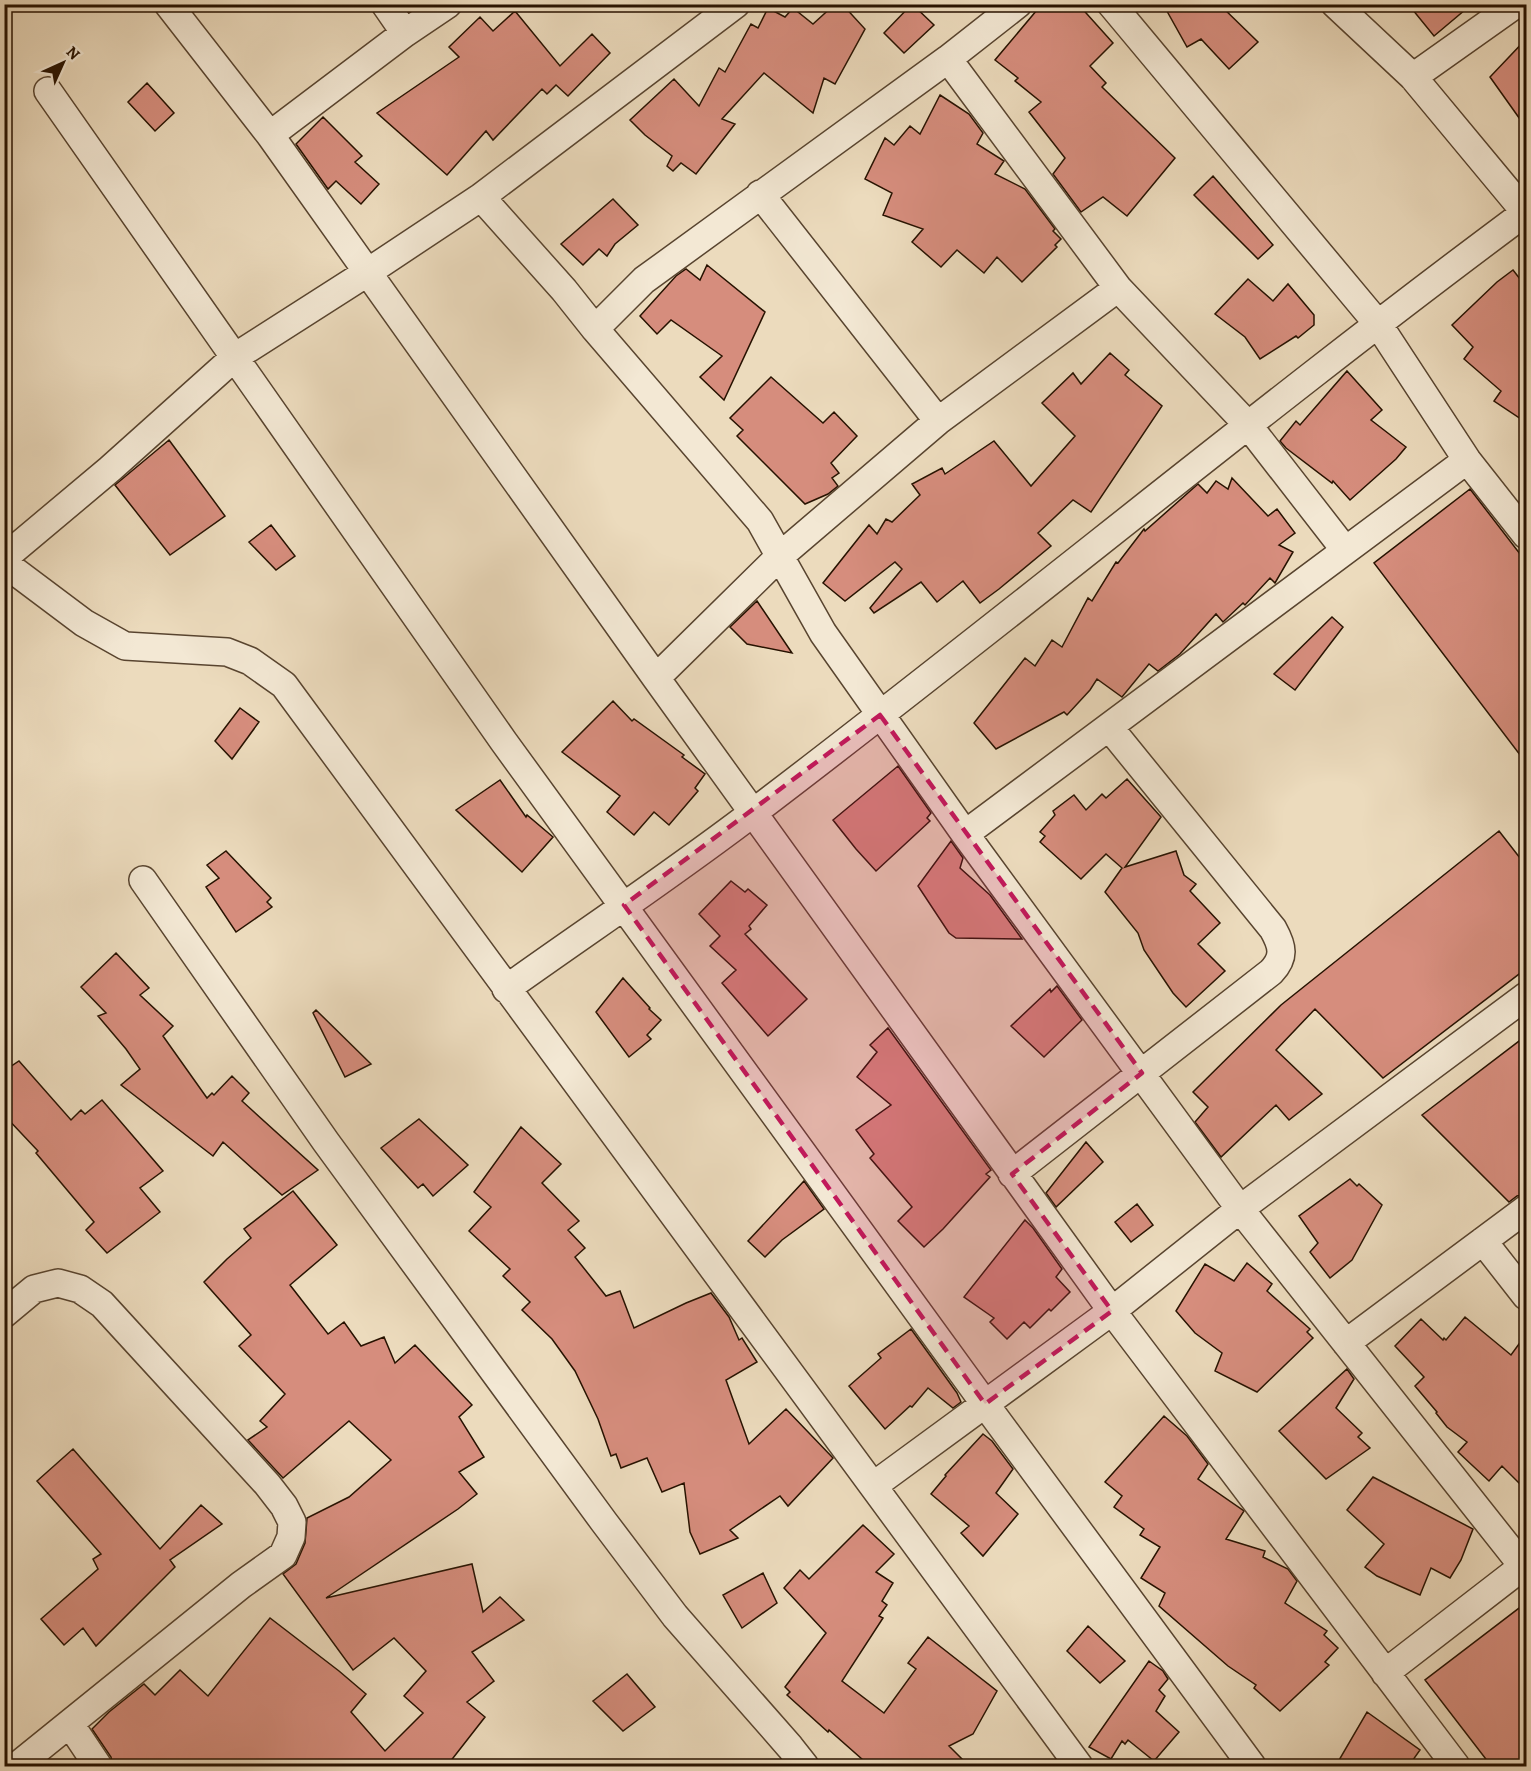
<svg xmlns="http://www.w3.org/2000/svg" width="1531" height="1771" viewBox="0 0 1531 1771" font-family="Alegreya,serif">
<rect width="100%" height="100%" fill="#ecdbbd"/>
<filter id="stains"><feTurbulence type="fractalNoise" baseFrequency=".00333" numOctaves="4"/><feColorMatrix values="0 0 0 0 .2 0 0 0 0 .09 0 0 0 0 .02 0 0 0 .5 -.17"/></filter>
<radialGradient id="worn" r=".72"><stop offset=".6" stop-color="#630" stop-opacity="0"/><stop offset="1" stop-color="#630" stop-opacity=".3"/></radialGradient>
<path fill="#d68d7d" stroke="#271200" stroke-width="1.5" d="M835,4H842L865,29L835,84L824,78L813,113L764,73L722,119L735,124L696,174L681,163L673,171L667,166L672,156L645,135L630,120L674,79L699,106L719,68L725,72L751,24L758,28L768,8L785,17L793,8L813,24Z
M912,4L934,25L904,53L884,33Z
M1042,4H1078L1113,43L1090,66L1106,83L1102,87L1175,158L1127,216L1103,197L1081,212L1053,174L1065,158L1029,112L1041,102L1015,81L1018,78L995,60Z
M1163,4H1219L1258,42L1229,69L1201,39L1187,47Z
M1408,4H1472L1434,36Z
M515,11L560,66L592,34L610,53L568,96L556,85L547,94L542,89L493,140L486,131L447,175L377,113L459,57L449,47L480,17L493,31Z
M1527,38V129L1490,77Z
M147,83L174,113L155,131L128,102Z
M940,95L969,114L983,133L977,144L1004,161L995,174L1025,189L1055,229L1053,231L1061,239L1055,245L1057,247L1022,282L997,257L984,273L957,250L941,267L912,242L923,229L883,215L892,193L865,179L885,138L894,145L910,126L920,134Z
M323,117L362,156L355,162L379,184L361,204L336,181L328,189L296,144Z
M1213,176L1273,245L1258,259L1194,195Z
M613,199L638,225L615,244L607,256L599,249L583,265L561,244Z
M707,265L765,312L724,400L700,377L722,356L671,320L657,334L640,316L676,276L686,269L700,280Z
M1513,270L1527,288V423L1494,401L1501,391L1464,359L1473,347L1452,325L1497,282Z
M1248,279L1273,301L1288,284L1314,315V325L1298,338L1296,336L1260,359L1245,337L1215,314Z
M1110,353L1129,370L1125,375L1162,406L1091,512L1073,500L1038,533L1051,546L999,589L980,603L963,581L937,602L921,582L874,613L870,608L902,569L895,562L845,601L823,583L869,525L877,534L886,519L892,522L920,495L912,484L942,468L945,474L994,441L1031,486L1075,436L1042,403L1073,373L1081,384Z
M1347,371L1382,410L1371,420L1406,447L1396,459L1350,500L1333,481L1332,483L1286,448L1280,441L1296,421L1300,425Z
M771,377L823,423L834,412L857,436L831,463L839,473L832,478L838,486L828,494L805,504L737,436L743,430L730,418Z
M169,440L225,516L170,555L115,485Z
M1232,478L1268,516L1277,509L1295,533L1279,545L1293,552L1275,583L1270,578L1245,605L1243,603L1223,622L1216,614L1180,654L1158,671L1149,664L1122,697L1097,679L1090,690L1067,715L1064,712L996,749L974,723L1025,658L1035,666L1052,640L1062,647L1088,598L1092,601L1116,562L1118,563L1144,529L1145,531L1198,484L1207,493L1216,481L1228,489Z
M1470,489L1527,563V764L1374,563Z
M271,525L295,556L276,570L249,542Z
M757,601L792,653L747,644L730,627Z
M1332,617L1343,627L1295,690L1274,674Z
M613,701L632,721L634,719L684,755L682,757L705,774L695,788L698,791L669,825L654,812L634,835L607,812L620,796L562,752Z
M240,708L259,722L232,759L215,741Z
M898,766L931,813L927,818L930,821L876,871L856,849L833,820Z
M1127,779L1161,817L1125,867L1176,851L1184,875L1196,884L1190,891L1220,923L1198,944L1225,971L1186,1007L1173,993L1144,950L1138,933L1105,892L1122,868L1106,854L1081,879L1040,842L1045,836L1040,832L1055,815L1053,811L1074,795L1086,810L1102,794L1106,798Z
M500,780L526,817L527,815L553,837L522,872L456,810Z
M1499,831L1527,867V968L1383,1078L1315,1009L1276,1050L1322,1094L1289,1120L1276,1105L1221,1157L1195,1122L1208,1107L1193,1092L1281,1005Z
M951,841L963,858L960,868L990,895L1022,939L956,938L949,933L918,886Z
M226,851L271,898L267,902L272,907L236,932L206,887L219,878L207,865Z
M731,881L745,892L748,889L767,905L749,926L751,929L745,934L807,999L768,1036L722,983L736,970L710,946L720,936L699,914Z
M116,953L149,988L140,995L173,1026L163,1036L207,1098L212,1093L214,1095L232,1076L249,1093L242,1101L318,1170L282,1195L223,1142L213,1156L121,1085L140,1069L126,1049L98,1016L106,1013L81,987Z
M623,978L650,1008L649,1009L661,1020L647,1035L651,1039L629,1057L596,1012Z
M1057,986L1082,1020L1044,1057L1011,1026L1050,989L1051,992Z
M316,1010L371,1064L345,1077L313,1013Z
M888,1028L991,1170L986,1174L990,1177L943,1229L924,1247L898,1221L912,1207L870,1158L874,1154L856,1130L891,1105L857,1077L877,1052L870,1045Z
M1527,1035V1194L1517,1196L1509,1202L1422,1115Z
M19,1061L71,1120L81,1110L85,1114L102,1100L163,1171L140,1188L160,1212L107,1253L86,1230L94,1222L36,1153L38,1151L4,1115V1071Z
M419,1119L468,1165L433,1196L423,1184L418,1188L381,1148Z
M521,1127L561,1164L542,1183L579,1221L568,1230L585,1248L575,1257L606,1296L620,1291L634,1328L686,1303L711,1293L729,1317L739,1340L742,1338L757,1362L726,1380L749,1444L786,1409L833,1458L788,1506L780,1496L730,1530L738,1538L700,1554L690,1532L684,1483L662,1492L647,1458L621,1468L616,1454L611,1456L598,1419L575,1371L552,1339L522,1310L530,1302L503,1276L510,1269L469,1231L491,1207L474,1192Z
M1086,1142L1103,1162L1056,1207L1046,1193Z
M1350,1179L1357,1186L1359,1184L1382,1205L1352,1260L1330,1278L1310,1252L1318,1243L1299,1216Z
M804,1181L824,1209L782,1240L765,1257L748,1241Z
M293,1191L337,1245L290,1285L328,1334L344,1322L361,1346L384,1337L395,1363L415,1345L472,1405L459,1417L484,1457L459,1472L477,1494L458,1509L326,1598L472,1564L483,1612L500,1597L524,1620L472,1652L494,1681L467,1702L485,1717L446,1767H113L111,1757L92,1729L109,1712L144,1684L155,1695L180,1670L208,1696L270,1618L339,1671L366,1694L351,1712L385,1751L423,1713L404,1696L426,1671L394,1638L353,1670L283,1574L296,1564L305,1543L307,1518L349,1497L391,1460L349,1421L283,1478L248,1440L267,1427L260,1421L285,1394L239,1346L251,1335L204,1282L227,1259L251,1238L244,1229Z
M1137,1204L1153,1225L1131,1242L1115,1222Z
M1025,1220L1033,1228L1062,1269L1056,1277L1070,1292L1051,1311L1049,1309L1030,1328L1024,1322L1007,1339L990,1322L994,1318L964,1297Z
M1247,1263L1272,1284L1267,1291L1310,1329L1307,1332L1313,1338L1257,1392L1215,1371L1222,1353L1195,1333L1176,1311L1205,1264L1234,1281Z
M1465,1317L1511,1355L1527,1333V1491L1502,1466L1489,1481L1458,1452L1467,1442L1447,1427L1436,1413L1437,1412L1415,1386L1424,1377L1395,1346L1421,1319L1443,1340L1444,1338L1446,1340Z
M911,1329L957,1393L961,1402L953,1408L928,1388L912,1407L910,1406L885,1429L849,1386L881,1358L878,1354Z
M1347,1369L1354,1379L1336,1408L1362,1433L1358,1437L1370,1448L1326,1479L1279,1431Z
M1164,1416L1187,1436L1208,1464L1198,1479L1244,1511L1226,1539L1265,1551L1263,1557L1288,1569L1297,1581L1285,1603L1327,1631L1324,1635L1338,1648L1325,1662L1329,1665L1280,1711L1254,1688L1256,1685L1228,1666L1159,1606L1165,1593L1141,1578L1160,1547L1140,1535L1144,1529L1114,1507L1122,1496L1105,1482Z
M983,1434L992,1441L1013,1469L996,1493L1018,1514L983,1556L961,1533L969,1526L931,1494L946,1476L945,1475Z
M73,1449L160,1549L201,1505L222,1524L170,1560L175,1567L96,1646L83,1628L64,1645L41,1619L98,1569L93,1559L101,1554L37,1481Z
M1373,1477L1473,1529L1461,1560L1450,1578L1431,1568L1420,1595L1377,1576L1365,1567L1384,1544L1347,1510Z
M863,1525L894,1554L876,1572L893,1583L882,1601L887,1605L879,1616L883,1618L842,1681L884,1713L916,1669L908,1663L928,1637L997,1691L973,1734L949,1746L970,1767H871L829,1730L828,1732L787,1695L790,1692L785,1687L826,1633L784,1588L800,1570L809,1579Z
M763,1573L777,1603L742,1628L723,1595Z
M1527,1602V1760L1518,1767H1492L1425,1680Z
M1088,1626L1125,1661L1100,1683L1067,1651Z
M1149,1661L1163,1671L1168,1679L1159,1690L1165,1696L1156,1711L1179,1732L1154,1761L1128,1740L1125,1744L1122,1741L1111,1759L1089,1747Z
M627,1674L655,1707L623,1731L593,1701Z
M1367,1712L1420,1750L1408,1767H1335Z"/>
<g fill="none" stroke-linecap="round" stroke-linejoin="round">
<g stroke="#58442f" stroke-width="30">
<path id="street" d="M168,4L270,135L656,678L1112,1311L1456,1766
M385,4L405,33
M1111,4L1378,324L1467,460L1526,535
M1335,4L1413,77L1526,213
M948,59L1118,288L1248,425L1345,550
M1413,77L1516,4
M48,91L504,742L985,1404L1252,1766
M270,135L405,33L448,4
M760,194L938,421
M481,197L564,290L595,329L644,280L948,59L1018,4
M595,329L760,521L823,633L965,834L1240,1209L1526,1570
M4,558L110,469L235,357L368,272L481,197L736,4
M4,563L84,623L125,646L227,652L250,661L284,685L1079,1766
M656,678L780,556L938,421L1118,288
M965,834L1467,460
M143,880L326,1142L604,1522L675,1616L790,1747L805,1766
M506,989C590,929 676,872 758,809C1016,613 1266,405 1526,212
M1012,1174L1271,972C1285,957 1283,947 1273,929L1109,727
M1483,1241L1526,1296
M4,1314L34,1289L58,1283L80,1289L102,1304L267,1484L284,1506L292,1522L291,1537L283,1555L241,1585L17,1766
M1346,1343L1526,1209
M873,1486L1112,1311L1240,1209L1526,996
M1385,1673L1526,1564
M70,1724L98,1766"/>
</g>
<use href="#street" stroke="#f3e8d4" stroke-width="27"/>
</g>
<path fill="#c2185b" fill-opacity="0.2" stroke="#c2185b" stroke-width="4.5" stroke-dasharray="12 8" stroke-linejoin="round" d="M880,715L1142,1073L1012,1174L1112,1311L985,1404L624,905Z"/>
<rect width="1531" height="1771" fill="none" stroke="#ecdbbd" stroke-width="24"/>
<rect x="6" y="6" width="1519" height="1759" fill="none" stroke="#271200" stroke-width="3"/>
<rect x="12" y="12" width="1507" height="1747" fill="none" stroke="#271200" stroke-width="1.5"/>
<g transform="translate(63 63) rotate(45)" stroke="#f3e8d4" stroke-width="4.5" paint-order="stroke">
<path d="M0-4.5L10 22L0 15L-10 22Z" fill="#271200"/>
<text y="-9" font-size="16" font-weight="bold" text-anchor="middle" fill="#271200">N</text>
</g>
<rect width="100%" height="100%" filter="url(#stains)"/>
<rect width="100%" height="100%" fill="url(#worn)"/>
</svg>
